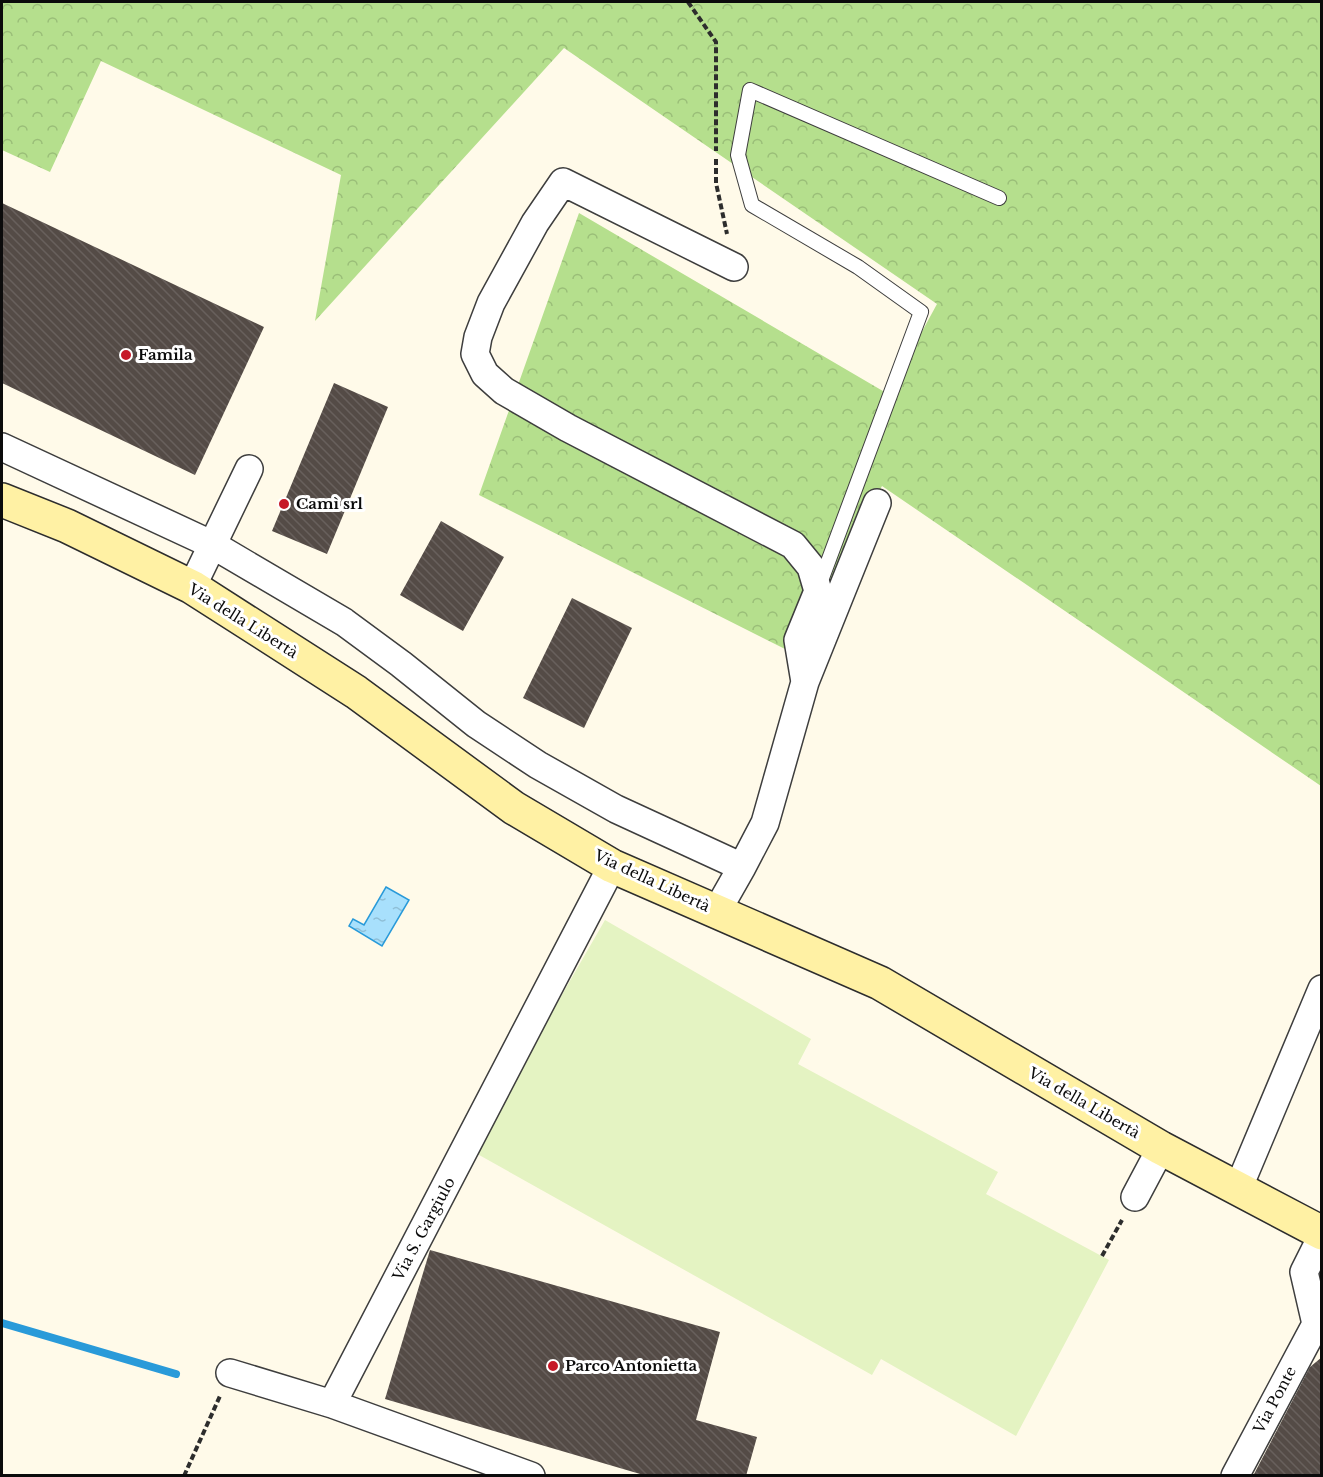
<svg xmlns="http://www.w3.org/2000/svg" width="1323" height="1477" viewBox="0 0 1323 1477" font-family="'Libre Baskerville',serif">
<defs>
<pattern id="forest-crowns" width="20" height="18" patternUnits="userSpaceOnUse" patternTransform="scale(1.5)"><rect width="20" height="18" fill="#b5df8d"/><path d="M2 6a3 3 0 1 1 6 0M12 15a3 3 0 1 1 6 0" fill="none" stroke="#9abe78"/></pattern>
<pattern id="water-ripples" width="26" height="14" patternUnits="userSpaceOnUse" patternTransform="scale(1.5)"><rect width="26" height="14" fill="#a8e0fc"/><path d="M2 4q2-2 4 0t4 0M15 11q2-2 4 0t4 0" fill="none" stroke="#8fbfd7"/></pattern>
<pattern id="building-back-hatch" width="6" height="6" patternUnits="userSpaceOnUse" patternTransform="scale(1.5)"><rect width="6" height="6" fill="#544b46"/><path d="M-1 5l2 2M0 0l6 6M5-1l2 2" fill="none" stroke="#68605c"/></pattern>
</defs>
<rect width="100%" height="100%" fill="#fffae9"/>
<path fill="url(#forest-crowns)" d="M2,2H1321V786L882,486L791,652L479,495L579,213L888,394L937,304L564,48L315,321L341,175L101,61L50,172L2,150Z"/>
<path fill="#e4f3c2" d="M605,920L811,1039L798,1064L998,1172L986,1194L1109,1260L1016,1436L881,1359L872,1375L472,1151Z"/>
<path fill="url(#water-ripples)" stroke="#299ad9" stroke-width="1.5" d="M386,887L409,900L382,946L349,926L353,919L364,925Z"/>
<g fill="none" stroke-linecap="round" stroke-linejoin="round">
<path stroke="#299ad9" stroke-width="8" d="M2,1323L176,1374"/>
</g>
<path fill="url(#building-back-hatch)" d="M2,203L264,327L195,475L2,383Z
M334,383L388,407L327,554L272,531Z
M441,521L504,557L463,631L400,595Z
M572,598L632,628L584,728L523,698Z
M430,1250L720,1332L696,1420L757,1437L746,1476H647L385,1399Z
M1322,1357V1476H1253L1310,1367Z"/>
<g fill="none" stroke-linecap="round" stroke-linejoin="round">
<g stroke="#3e3e3e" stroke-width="16">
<path id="lane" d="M819,586L921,312L858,267L752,205L738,155L750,90L999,198"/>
</g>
<g stroke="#3e3e3e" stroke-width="30">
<path id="street" d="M734,267L563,182L535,223L491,303L478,337L475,354L485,374L504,391L568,428L793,545L811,567L818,591L798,640L805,682
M2,447L213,545L344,622L401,664L476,724L538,765L616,809L742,867
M192,587L249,469
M717,911L742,867L765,823L805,682L877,503
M1238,1189L1322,989
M1135,1197L1161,1148
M1316,1324L1304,1272L1322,1236
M230,1373L332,1404
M531,1476L332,1404L612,866
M1235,1476L1316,1324L1322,1322"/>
</g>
<g stroke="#2d2d2d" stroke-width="36">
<path id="secondary" d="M2,500L67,526L192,587L356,692L514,808L612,866L880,983L1161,1148L1322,1233"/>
</g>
<path stroke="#2d2d2d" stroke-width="4" stroke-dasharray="6 3" stroke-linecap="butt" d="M688,2L716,42V151
M716,159V183L727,234
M1102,1256L1122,1220
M184,1476L220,1396"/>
<use href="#lane" stroke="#fff" stroke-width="14"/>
<use href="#street" stroke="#fff" stroke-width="27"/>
<use href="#secondary" stroke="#fff1a4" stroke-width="33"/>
</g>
<g fill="#c61827" stroke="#fff" stroke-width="2">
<circle cx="126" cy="355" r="6"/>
<circle cx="284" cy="504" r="6"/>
<circle cx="553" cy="1366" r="6"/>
</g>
<g text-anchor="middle" stroke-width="6" stroke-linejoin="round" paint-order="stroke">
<g font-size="15" font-weight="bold" fill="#0b0b0b" stroke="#fff" text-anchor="start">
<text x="138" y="360">Famila</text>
<text x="296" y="509">Camì srl</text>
<text x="565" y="1371">Parco Antonietta</text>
</g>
<g font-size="15" fill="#0b0b0b" stroke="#fff">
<text transform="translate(243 621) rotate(32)" y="5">Via della Libertà</text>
<text transform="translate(652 881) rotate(25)" y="5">Via della Libertà</text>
<text transform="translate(1084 1103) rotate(30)" y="5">Via della Libertà</text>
<text transform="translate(424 1229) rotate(-62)" y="5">Via S. Gargiulo</text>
<text transform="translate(1275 1400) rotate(-62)" y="5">Via Ponte</text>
</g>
</g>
<rect width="1323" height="1477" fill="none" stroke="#0b0b0b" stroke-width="6"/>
</svg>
